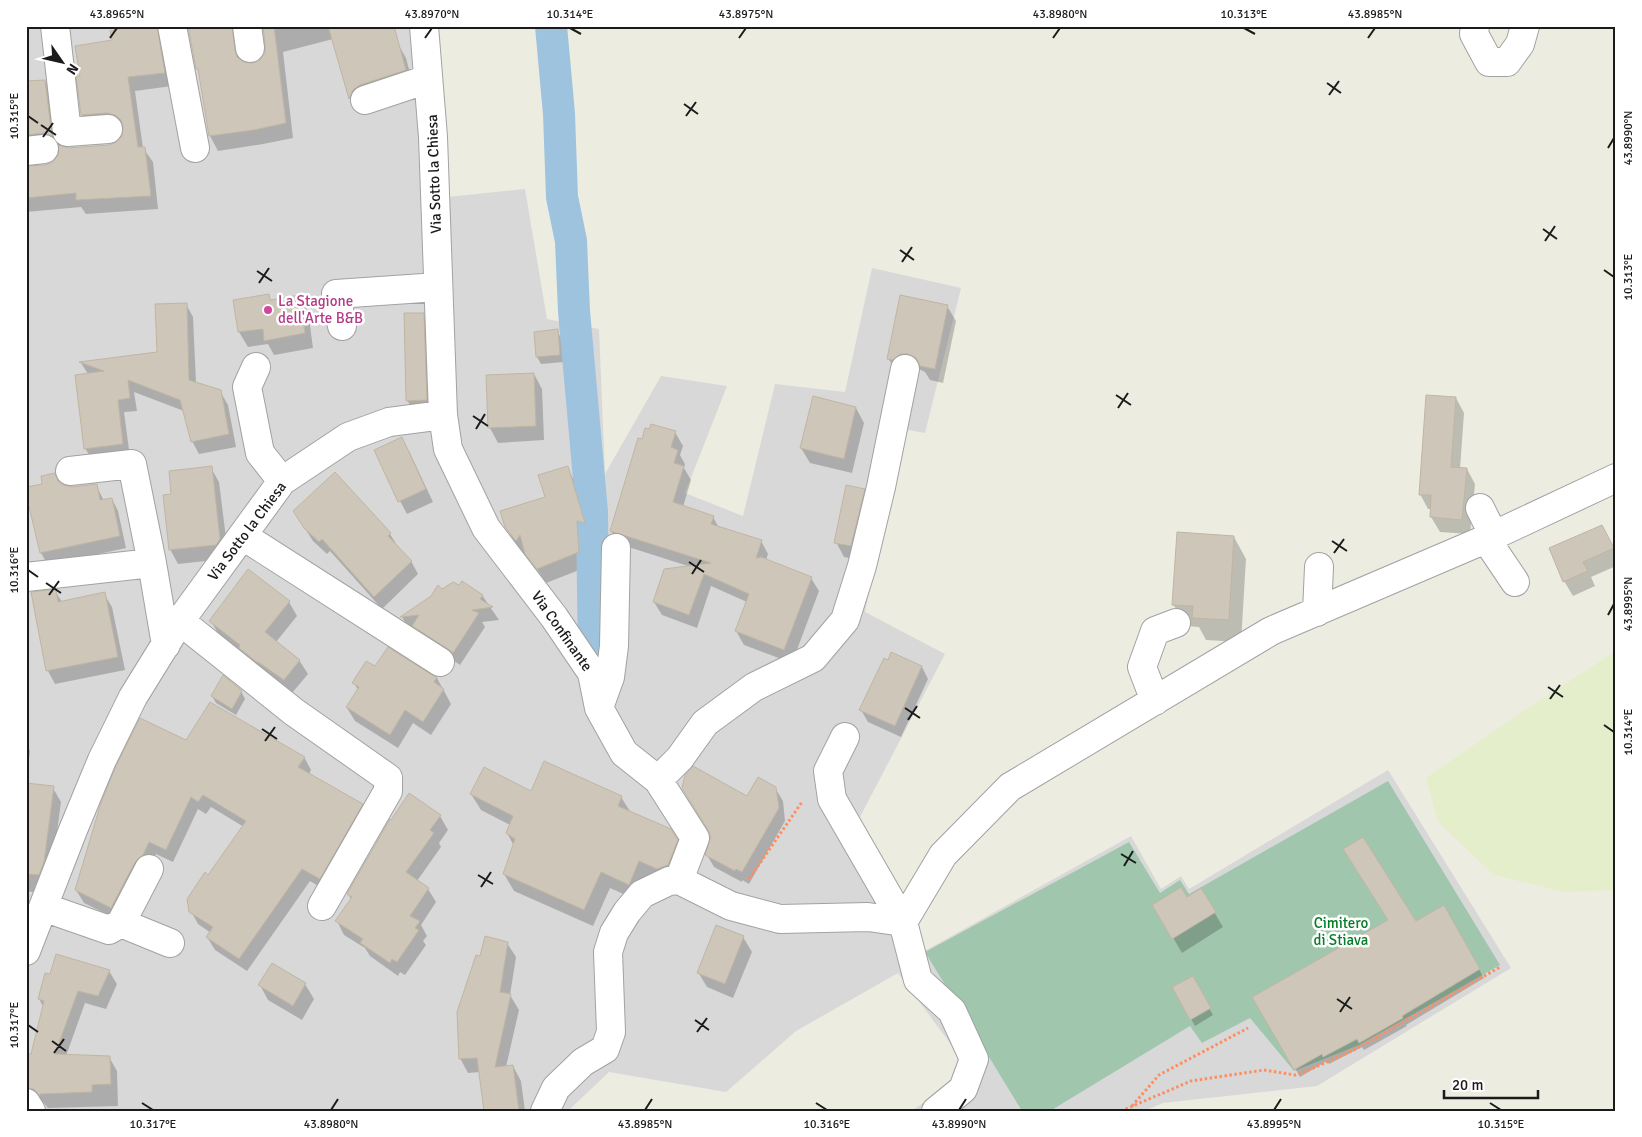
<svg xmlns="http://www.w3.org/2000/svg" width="1642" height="1137" viewBox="0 0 1642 1137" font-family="Signika,sans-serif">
<rect width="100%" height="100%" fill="#edece0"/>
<path fill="#d9d8d8" d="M26,26H436L447,197L525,189L547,319L599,329L605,474L661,376L727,386L685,493L743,516L775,384L845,392L872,268L961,288L925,433L903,429L865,612L945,654L860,817L902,897L921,953L1131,836L1161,889L1181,876L1189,889L1388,770L1511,968L1317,1086L1163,1103L1144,1111H912L950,1083L964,1062L898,973L796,1031L726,1092L609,1072L568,1111H26Z"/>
<path fill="#e4eeca" d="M1616,651V890L1565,892L1494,875L1438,822L1426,778L1519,714Z"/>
<path fill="#a0c7ae" d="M1388,781L1500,965L1359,1045L1294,1071L1250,1018L1202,1043L1190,1026L1050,1111H1022L925,952L1129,842L1160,893L1180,880L1189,894Z"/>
<path fill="#0003" d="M138,26H159L172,86L135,91L143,148L153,162L158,209L86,214L81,207L26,212V168L46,166L54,163L60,155V149L51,147L26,152V83L45,81L53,95L59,146L68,149L109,146L117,143L123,137L125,129L116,127L90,129L82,115L78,78L82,77L113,41Z
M188,26H250L239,43L242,62L252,65L260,62L265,55L264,28L263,26H393L398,44L406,58L413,85L361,105L358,112L351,99L333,39L283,52L293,138L263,144L218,151L210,136L201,74L197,69Z
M268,296L271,301L299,296L308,311L313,348L274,355L268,344L248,347L239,332L234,301Z
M186,304L193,317L196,383L220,391L228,405L236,447L199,454L192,441L184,411L134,392L137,411L124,412L130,457L93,461L85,448L88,374L81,363L158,353Z
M947,306L956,321L943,383L930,380L925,372L917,368L897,373L888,358Z
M423,314L431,327L434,413H415L407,400Z
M557,331L561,338L564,362L541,364L537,357Z
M534,374L542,389L544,440L498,443L490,428Z
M1456,398L1464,413L1460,469H1467L1475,484L1470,534L1440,532L1431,517L1432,509H1428L1420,494Z
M856,408L864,423L852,473L810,463L801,448Z
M675,432L683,446L680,455L685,464L684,468L691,480L683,507L713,517L719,528L761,541L768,554L766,560L811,578L819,591L792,663L744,645L736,631L747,602L711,586L697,628L662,615L654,602L691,567L619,544L611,531L643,441Z
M409,451L433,502L407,514L400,501Z
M211,468L219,482L228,554L224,559L178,564L170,549L173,495Z
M567,468L575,482L592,537L585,534L587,567L546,583L526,553L525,555L515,542L506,527L546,498Z
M59,483L64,487L72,488L96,485L104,501L112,499L118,511L126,548L48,565L41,553L26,489L44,485Z
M864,490L872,504L859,560L844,557L836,542Z
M302,524L390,534L398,547L411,561L418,574L382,609L330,551L327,554L313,541Z
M1234,537L1246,559L1241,642L1206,640L1199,627L1186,626L1173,604Z
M1610,542L1616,553V566L1591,577L1595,586L1573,596L1564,581L1550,549Z
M55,591L62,602L104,594L112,607L125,670L55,684L48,671L33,593Z
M441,591L482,595L499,620L482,622L485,627L460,665L421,638L415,628L409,629L402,617Z
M289,602L297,616L276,642L299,660L308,674L292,693L219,635L211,621Z
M892,653L922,667L928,679L901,737L868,722L861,710Z
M431,676L437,678L451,704L431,735L413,723L398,748L355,721L347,708L358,690L354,683Z
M241,691L245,699L236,715L216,703L212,696Z
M186,742L304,757L311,770L309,774L362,804L369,817L327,891L310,881L247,971L215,950L207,937L211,933L198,924L191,911L208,876L244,827L211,807L206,814L198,809L173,862L156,854L150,868L119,920L84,903L76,890Z
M26,744L30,751L26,782Z
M26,784L53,788L61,802L51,877L45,894L26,891Z
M775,788L783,801L785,821L749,884L742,880V882L714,867L707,855L712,837L747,798Z
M531,792L621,797L631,813L677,840L686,857L639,901L610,888L593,926L514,891L504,874L514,846L507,833L510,825L481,810L471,794Z
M440,816L448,830L439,843L441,847L417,881L428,889L436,902L421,925L427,936L423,941L426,945L405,975L400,972L398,976L370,956L365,948L344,935L337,921L351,899L348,894Z
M1201,890L1223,927L1182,953L1154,905L1186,899Z
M1443,906L1484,978L1406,1025L1407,1026L1364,1050L1362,1047L1329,1064L1327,1061L1300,1077L1254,998L1416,922Z
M743,937L752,952L733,998L707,987L698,972Z
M507,943L516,957L510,995L519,1010L506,1067L513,1066L521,1081L525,1111H485L480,1072L468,1073L460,1058L480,957Z
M57,955L109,971L117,984L106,1009L85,1003L66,1056L109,1057L117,1071L118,1106L48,1108L43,1102L34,1100L26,1102V1073L44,1008L39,999L51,975Z
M1192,978L1213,1015L1195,1026L1174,988Z
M305,984L314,999L302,1020L268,1000L260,985Z"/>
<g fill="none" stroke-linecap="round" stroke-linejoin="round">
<path stroke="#9ec3de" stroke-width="32" d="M551,26L559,114L562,197L571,241L574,311L592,512L594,666"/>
</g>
<path fill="#cdc6b9" stroke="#c0b5a2" d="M134,26H157L165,73L128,77L138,147H145L151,196L76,200V193L26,198V166L46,165L53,162L58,155L59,145L68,148L109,145L116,142L122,136L123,127L121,120L115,115L107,113L81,115L76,76H80L75,46L112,40L110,31Z
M188,26H232L235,50L237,57L244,62L252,63L259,61L265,53V46L263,26H274L286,123L254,130L209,136L198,69H196Z
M328,26H394L406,70L360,85L353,90L349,99Z
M45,80L52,136L43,133L26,135V81Z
M269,294L270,300L300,295L305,333L264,341L263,329L238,332L233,300Z
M900,295L948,305L935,369L920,366L916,358L908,354H900L893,360L887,359Z
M187,303L189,380L221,390L229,434L191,442L180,400L128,380L130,398L118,400L123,444L84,449L75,375L104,371L79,362L157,352L155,304Z
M404,313H424L427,400L406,401Z
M558,329L560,355L536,357L534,332Z
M534,373L536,426L488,428L486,375Z
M1426,395L1456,397L1451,467L1467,468L1462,520L1430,517L1431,495H1419Z
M813,396L856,407L844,459L800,448Z
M651,424L676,431L671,447L678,450L674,463L684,466L673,502L714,516L711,524L762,540L756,558L761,557L812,577L784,650L735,631L749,594L704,574L689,615L653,602L664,569L711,563L610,531L638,438L642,439L645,428L649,429Z
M402,437L426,489L398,502L374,450Z
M212,466L220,539L216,545L169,550L163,495L171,494L169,471Z
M568,466L585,523L577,521L579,552L537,569L525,554L520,535L516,541L505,527L500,511L545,497L538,475Z
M335,472L391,533L388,536L412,561L374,597L322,539L319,542L304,528L293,511Z
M55,473L58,481L64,485L72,487L97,484L100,500L112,498L120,536L40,553L26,494V487L42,484L41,476Z
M846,485L865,489L851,546L834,543Z
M1602,525L1614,548L1583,562L1588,571L1563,582L1549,548Z
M1177,532L1234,536L1229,620L1192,618L1193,606L1172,605Z
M248,569L290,601L265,632L300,660L284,680L258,662V663L239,648L240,645L209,621Z
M462,581L483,595L480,599L493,607L472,610L479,613L453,653L448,649L412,626L419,615L400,617L431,596L438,585L442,589L453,582L459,585Z
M56,589L58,602L105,592L118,657L46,671L31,592Z
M388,647L432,675L437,677L434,682L444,689L423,722L405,710L390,735L346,707L359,687L352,683L366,661L375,666Z
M891,652L922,666L895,726L859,710L884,658L888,660Z
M223,675L242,691L232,709L211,696Z
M210,702L305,757L298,767L363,804L320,879L302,869L239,959L206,937L213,927L189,912L187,899L205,872L208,875L246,821L203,795L198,802L191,797L166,850L149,842L143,855L135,862L111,908L75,890L101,803L116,766L140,718L186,740Z
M544,761L622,796L618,806L671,829L678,840L668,865L657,869L639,861L629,885L601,872L584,910L503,874L515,839L506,833L513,816L470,794L484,767L531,791Z
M693,766L747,796L758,777L776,787L779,808L742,872L736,869L735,871L705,855L711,837L708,830L682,788L685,775Z
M26,783L54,786L44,862L39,875L26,874Z
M409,793L441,815L430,830L434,833L406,872L429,888L410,916L420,921L415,928L419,930L397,962L392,959L390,963L360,943L363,939L335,921L352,897L347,894L390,819L391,820Z
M1363,837L1416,921L1444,905L1480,969L1402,1016L1403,1018L1359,1043L1357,1039L1323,1057L1322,1054L1294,1070L1252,997L1388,920L1343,849Z
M1181,887L1187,897L1201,888L1216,912L1172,939L1152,905Z
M716,925L744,936L725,984L697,973Z
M485,936L508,942L500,992L511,994L495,1067L513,1065L519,1111H484L477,1058L459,1059L457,1012L476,955L480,956Z
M56,954L110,970L98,996L78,991L55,1054L110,1056L111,1084L92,1085V1092L40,1094V1096L34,1089L26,1088L28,1054H31L44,1001L38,999L45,973L50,974Z
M272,963L306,983L293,1006L258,985Z
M1193,976L1211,1008L1190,1020L1172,987Z"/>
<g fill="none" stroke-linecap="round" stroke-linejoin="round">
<g stroke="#a2a2a2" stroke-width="30">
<path id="minor" d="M55,26L67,132L108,129
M172,26L195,148
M247,26L250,48
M1475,26L1474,34L1489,62H1507L1520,44L1525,26
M365,100L428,79
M26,151L44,149
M342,326L336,294L438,287
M256,367L247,387L260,453L282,481
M443,415L448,449L486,528L554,617L592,673L599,708L624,753L658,780L695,838L679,880L669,881L642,894L627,912L614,933L608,952L611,1032L605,1049L583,1062L556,1088L545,1111
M70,471L132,464L152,563L166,645
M1480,508L1494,536
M243,536L440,662
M1486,539L1515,582
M26,577L152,563
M1317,612L1319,567
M180,621L294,712L388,778V791L322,906
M1155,701L1142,667L1155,631L1176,623
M601,702L610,677L614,646L616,548
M845,737L828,771L832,799L903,922
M658,780L680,758L705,723L754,687L813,658L845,620L862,566L881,487L905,369
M679,880L731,906L780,919L868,917L903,922
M43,907L109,930L121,923L170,943
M121,923L149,869
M26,951L73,830L102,760L133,697L180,621L282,481L348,437L389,422L443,415L433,137L424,26
M26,1103L31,1111
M936,1111L963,1089L974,1059L952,1011L918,980L903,922L943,855L1010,787L1271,631L1486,539L1616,478"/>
</g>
<path stroke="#ff8e5f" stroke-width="3" stroke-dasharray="2.5 2.5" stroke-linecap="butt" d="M749,879L802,802
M1132,1106L1159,1075L1248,1028
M1121,1111L1191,1081L1264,1070L1295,1075L1304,1072L1354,1050L1500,967"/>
<use href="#minor" stroke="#fff" stroke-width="28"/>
</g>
<path fill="none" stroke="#1b1b1b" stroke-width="2" d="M570,28L581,34M1244,28L1255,34M110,38L117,28M425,38L432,28M739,38L746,28M1053,38L1060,28M1368,38L1375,28M1327,83L1341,93M1329,95L1339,81M684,104L698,114M28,116L38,123M686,116L696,102M41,125L56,135M43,137L53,123M1608,148L1614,138M1543,229L1557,239M1545,241L1555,226M900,250L914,260M902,262L912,247M1604,270L1614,277M257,271L272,281M259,283L269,268M1116,395L1131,405M1118,408L1128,393M473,416L488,426M476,429L485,414M1332,541L1347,551M1334,553L1344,539M689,562L704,572M28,570L38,577M692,574L701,560M46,583L61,593M49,595L59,581M1608,615L1614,604M1548,687L1563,697M1550,699L1560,685M905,708L920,718M908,720L917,706M1604,725L1614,732M262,729L277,739M265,741L275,727M1121,854L1136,863M1124,866L1133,851M478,875L493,884M481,887L491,872M1337,999L1352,1009M1340,1012L1350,997M695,1020L709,1030M28,1025L38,1032M697,1032L707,1018M52,1041L66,1051M54,1053L64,1039M142,1103L153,1110M816,1103L827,1110M1490,1103L1501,1110M331,1110L338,1099M645,1110L652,1099M959,1110L966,1099M1274,1110L1281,1099"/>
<circle fill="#d1479c" stroke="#fff" stroke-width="2" cx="268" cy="310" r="5"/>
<g text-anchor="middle" stroke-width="5" stroke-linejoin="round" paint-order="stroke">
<g font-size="15" fill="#1b1b1b" stroke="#fff">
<text transform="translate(434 174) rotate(-92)" y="5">Via Sotto la Chiesa</text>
<text transform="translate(247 531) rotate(-53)" y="5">Via Sotto la Chiesa</text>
<text transform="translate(562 631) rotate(55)" y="5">Via Confinante</text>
</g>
<g font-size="15" fill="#b23c85" stroke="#fff" text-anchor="start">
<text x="278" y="306">La Stagione<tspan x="278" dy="17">dell'Arte B&amp;B</tspan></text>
</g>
<g font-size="15" fill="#067c27" stroke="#fff">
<text x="1341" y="928">Cimitero<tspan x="1341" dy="17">di Stiava</tspan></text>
</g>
</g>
<rect width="1642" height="1137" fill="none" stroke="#ffffff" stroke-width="55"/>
<g transform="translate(62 62) rotate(124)" stroke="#ffffff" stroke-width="4" paint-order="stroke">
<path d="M0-4L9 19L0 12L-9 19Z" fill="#1b1b1b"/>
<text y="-8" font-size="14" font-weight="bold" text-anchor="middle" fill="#1b1b1b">N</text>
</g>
<path d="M1444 1090v8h94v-8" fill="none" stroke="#1b1b1b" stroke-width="2.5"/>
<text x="1452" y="1090" font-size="15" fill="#1b1b1b" stroke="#ffffff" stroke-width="4" paint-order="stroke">20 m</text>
<rect x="28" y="28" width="1586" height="1082" fill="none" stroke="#1b1b1b" stroke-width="2"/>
<g font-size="12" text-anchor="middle" fill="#1b1b1b">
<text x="117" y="18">43.8965°N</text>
<text x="432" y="18">43.8970°N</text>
<text x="570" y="18">10.314°E</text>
<text x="746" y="18">43.8975°N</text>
<text x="1060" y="18">43.8980°N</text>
<text x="1244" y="18">10.313°E</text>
<text x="1375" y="18">43.8985°N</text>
<text transform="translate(14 116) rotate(-90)" y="4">10.315°E</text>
<text transform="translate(1628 138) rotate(-90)" y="4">43.8990°N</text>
<text transform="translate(1628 277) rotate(-90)" y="4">10.313°E</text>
<text transform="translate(14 570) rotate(-90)" y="4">10.316°E</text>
<text transform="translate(1628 604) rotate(-90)" y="4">43.8995°N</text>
<text transform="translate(1628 732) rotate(-90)" y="4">10.314°E</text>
<text transform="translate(14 1025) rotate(-90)" y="4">10.317°E</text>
<text x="153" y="1128">10.317°E</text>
<text x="331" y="1128">43.8980°N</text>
<text x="645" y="1128">43.8985°N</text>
<text x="827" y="1128">10.316°E</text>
<text x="959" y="1128">43.8990°N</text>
<text x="1274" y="1128">43.8995°N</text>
<text x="1501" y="1128">10.315°E</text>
</g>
</svg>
